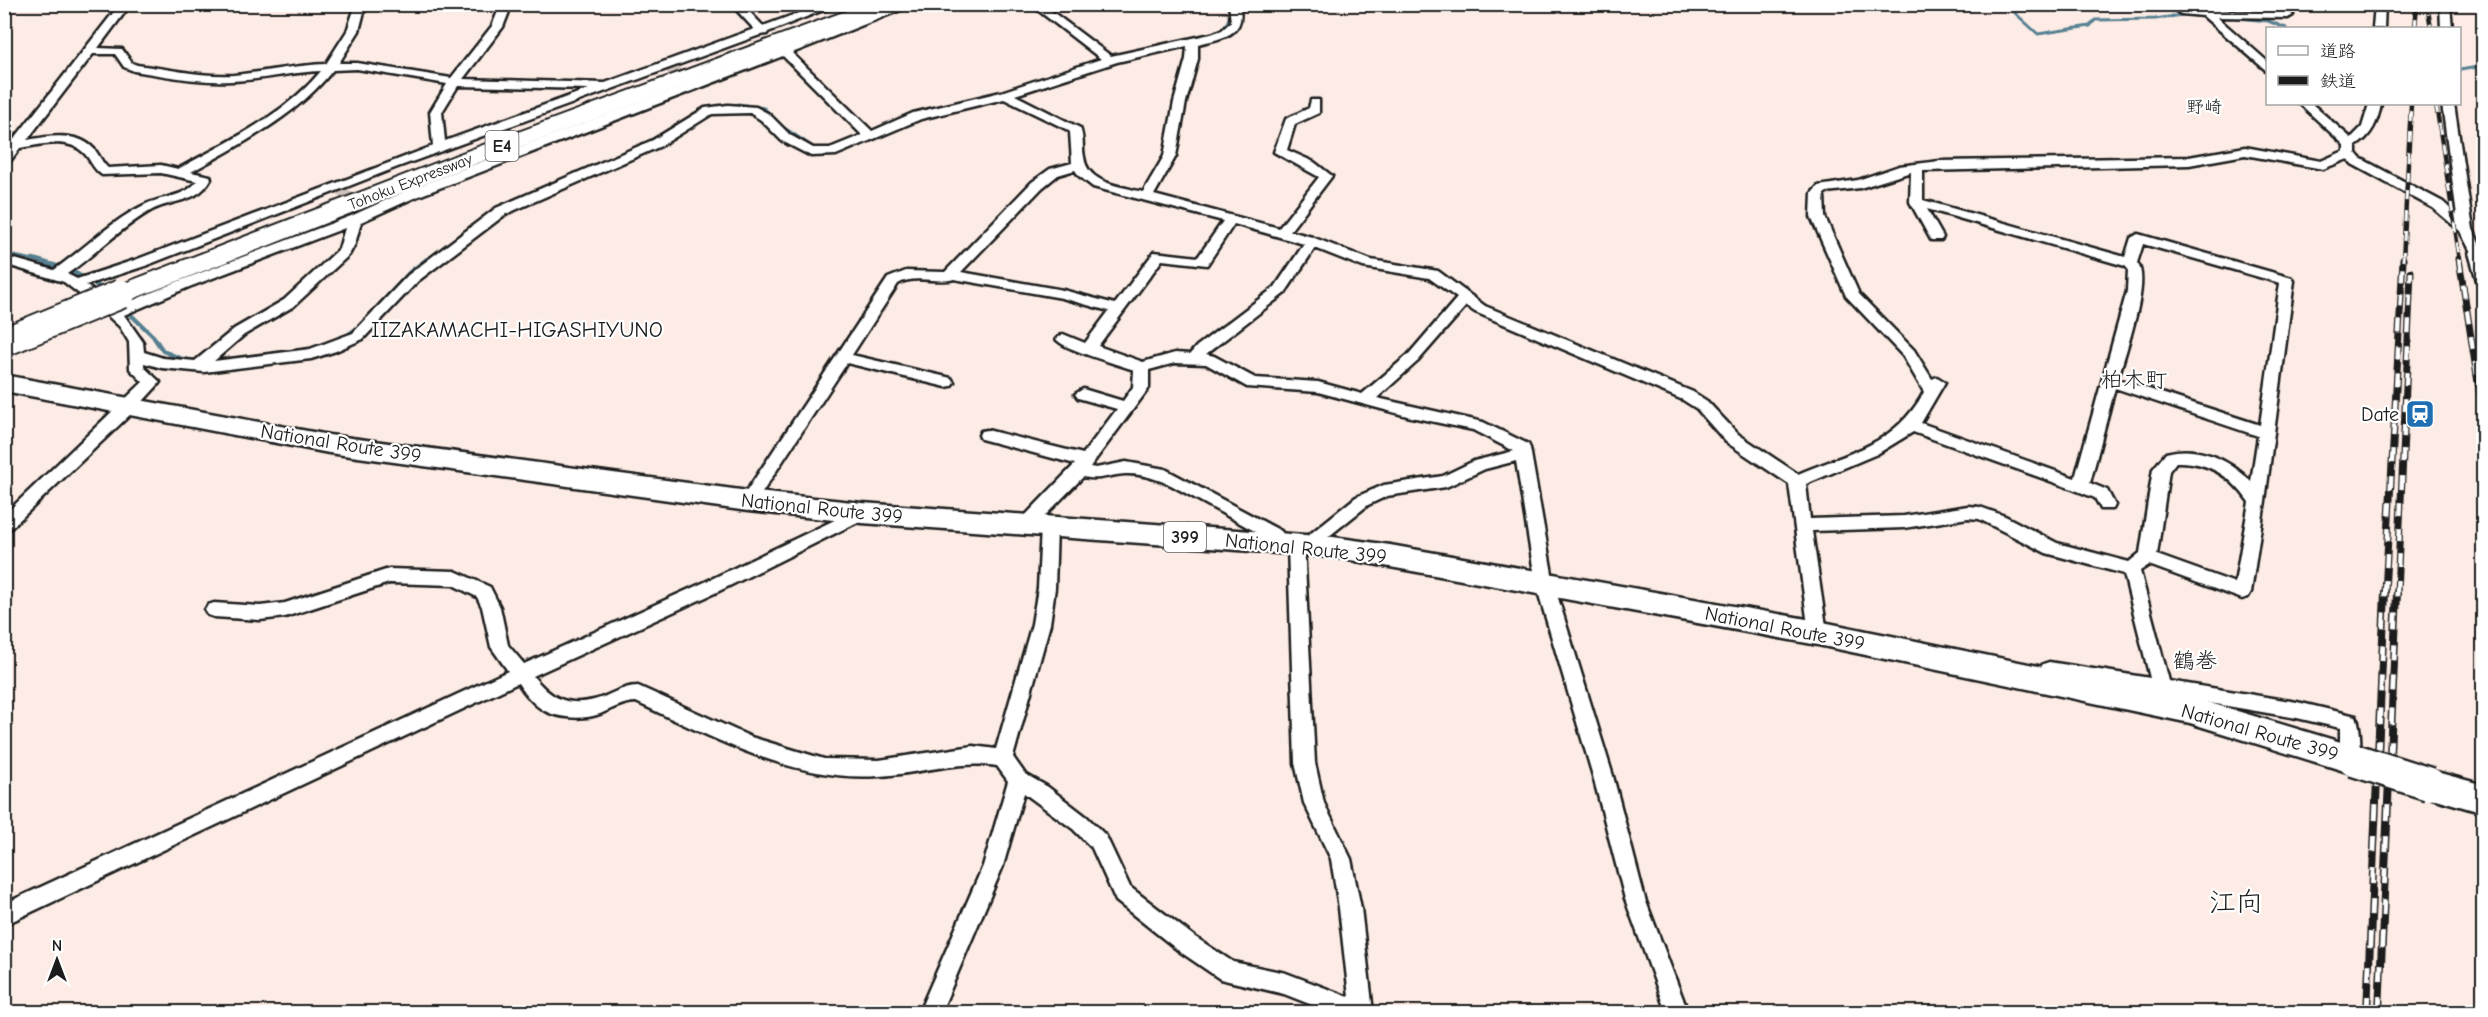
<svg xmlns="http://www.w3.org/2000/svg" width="2488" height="1017" viewBox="0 0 2488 1017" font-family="'Comic Neue','Klee One',sans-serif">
<rect width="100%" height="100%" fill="#fcece5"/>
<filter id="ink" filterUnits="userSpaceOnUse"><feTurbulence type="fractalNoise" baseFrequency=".0167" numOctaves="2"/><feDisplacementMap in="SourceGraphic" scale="12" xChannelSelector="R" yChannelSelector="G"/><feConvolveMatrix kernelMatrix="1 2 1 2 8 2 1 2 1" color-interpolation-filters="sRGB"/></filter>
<g filter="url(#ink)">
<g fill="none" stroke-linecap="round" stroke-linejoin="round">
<path stroke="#578092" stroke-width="3" d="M2005,4L2038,34L2090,26L2095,20L2155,19L2189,14L2207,18L2227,17L2268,21L2286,28
M1213,34C1227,27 1232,19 1229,4
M1107,57L1158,46
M2460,70L2484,66
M4,254L39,261
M425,261L498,207L646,143L704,109L739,104L764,108L783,127L816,149H821"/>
<path stroke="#578092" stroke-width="4.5" d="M33,259L70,270L105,290
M126,310L153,336L163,351L182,359L196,361
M370,315L410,272L427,259
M345,337L360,326"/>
<path stroke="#cfc2bd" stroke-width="12" stroke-dasharray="12 6" stroke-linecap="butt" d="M670,67L689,84
M341,190L360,210"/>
<g stroke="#1c1c1c" stroke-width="5">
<path id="minor" d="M120,4H131L98,48L122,49L132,63L137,65C169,69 202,77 234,75C265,72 295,65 326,64L347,31L356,4H366L359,31L339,63H357L451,78L492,26L501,4H512L503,27L463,79L605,83L754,29L731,4H742L763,26L823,4H839L768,32L767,34L760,35L395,168L145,266L86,285L115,308L179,281L351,216L406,191L525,145L900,4H916L792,53L872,131L913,113L1001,92L1101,59L1030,4H1042L1111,56L1211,34L1222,30L1231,22L1229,4H1239C1247,35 1223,38 1198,44V59L1186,102L1176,156L1154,195L1279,228L1319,177L1274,152L1286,119L1309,108L1311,100H1319V113L1295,124L1287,150L1314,162L1332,176L1290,231L1312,237L1371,260L1438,271L1485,306L1693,392L1707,401L1738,434L1798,474C1850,452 1896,445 1924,392L1903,356L1846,296L1811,217L1812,193L1818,186L1858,180L1899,166L1940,161L2189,157L2245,147L2321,161L2344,151V145L2300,104H2312L2351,138L2362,127L2369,104H2381C2378,121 2372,136 2356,146V153L2360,158L2443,202L2457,215L2442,104H2454L2473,229L2484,255L2473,256L2460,231L2433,208L2352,164L2348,159L2323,169L2245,155L2189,165L1923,171V200L2125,257L2131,238L2138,234L2292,278L2294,281L2265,501L2251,592L2248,597L2242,599L2149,565L2140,571L2169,681L2297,702L2356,716C2361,728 2362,753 2357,764L2350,766L2343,764L2340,758V728L2297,718L2043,674L2040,669L2043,664L2049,662L2150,678L2124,574L2046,553L1979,519L1968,518L1904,528L1812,531L1827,633L1824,638L1818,640L1812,638L1809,633L1789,484L1726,442L1697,409L1683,400L1475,312L1466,306L1418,361L1377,398L1483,422L1528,444L1530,448L1554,585L1613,776L1645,899L1688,1012H1666L1625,899L1593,776L1536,585L1516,461L1485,469L1446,487L1387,496L1368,505L1323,541L1319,550L1313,552L1307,550L1305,546L1310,534L1356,497L1384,485L1443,476L1474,461L1514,451L1473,430L1411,417L1318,392L1247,387L1206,364L1175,363L1149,370V388L1090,467L1096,468L1126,462L1165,469L1281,531L1289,542L1296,539L1302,541L1304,545L1315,763L1324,803L1351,859L1361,908L1373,1012H1330L1284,994L1220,979L1179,951L1116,901L1092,848L1073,829L1024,793L1003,866L941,1012H919L983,866L1008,781L997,766C956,760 920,774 879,776C793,782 712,737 636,702C623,702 612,709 600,714C584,720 555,719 540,708C531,702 524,692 518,683L4,925V904L508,671L491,647L482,607L477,597L453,585L389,583L285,617L260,620L214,617L208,615L205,610L208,605L214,603L260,606L285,603L389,569L455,571L490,587L500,607L508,645L524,664L705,582L862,507L868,509L870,513L868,517L717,592L533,676C550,697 566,707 594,700C610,696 621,686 638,686L751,737L824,759L879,760L973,746L996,749L1032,624L1038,588L1041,527L1043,523L1049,521L1055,523L1057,527L1055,588L1050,624L1013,757L1025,774L1048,787L1087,817L1106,836L1130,887L1195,937L1233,962L1286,973L1349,997L1339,908L1331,859L1304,803L1295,763L1288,546L1281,549L1275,547L1269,539L1171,485C1157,479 1141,473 1125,474C1108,475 1100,481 1083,477L1032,529L1026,531L1020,529L1018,525L1020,521L1075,464L981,439L979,435L981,431L987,430L1083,454L1117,409L1078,398L1075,394L1083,389L1123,401L1133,387L1134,370C1118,364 1064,350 1056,339L1063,334L1085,343L1109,311L1062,298L954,279C936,284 915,274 898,284L852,355L951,378L954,382L951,386L946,387L847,363L754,505H742L740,501L888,278L906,271L945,272L1032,182L1050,169L1072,163L1070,132L1066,129L1004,99L921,119L836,155L811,156L782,141L761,120L750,113L712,114L661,146L506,214L418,281L363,339L336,351L311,359L204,372L162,368L144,363V367L160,382L157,386L134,411L10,529L4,531V515L143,382L130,369L129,342L120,327L109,317L64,282L4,264V256L54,270C84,249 111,221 144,205C161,196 185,198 197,181L161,173L102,175C93,169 91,160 84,153C68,137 40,145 20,148L8,164L4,165V152ZM1187,46L1186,59L1174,102L1164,156L1143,192C1121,186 1087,184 1084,157C1082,148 1084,137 1080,128L1015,95L1117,62ZM93,54H115L124,67L134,71C166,76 199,83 232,81C262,80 291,72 321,71C285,115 227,142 178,169L161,165L108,168C102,163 100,156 94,149C78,131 48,136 27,140ZM783,56L862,135L830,148H813L790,135L769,114L756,107L728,105L705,108L653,140L496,208L408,275L353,333L310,349L214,361L244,335L294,306L349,255L355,244L361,222L416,197ZM357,69L447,84L430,112L433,146L135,260L77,279L67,274C96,254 121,227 152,210C174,199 198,203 211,179L210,176L191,172C241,144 297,116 333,70ZM458,86L589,89L445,141L442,112ZM1075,170L1079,176L1093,187L1223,221L1198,257L1154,252L1115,304L1063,290L961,272L1042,188L1058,175ZM1911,172L1910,202L1931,240H1941L1943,237L1927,209L2125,266L2128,269L2127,291L2075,478L1921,423L1945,382L1937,377L1932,379L1914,350L1859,294L1825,217L1824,194L1827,192L1860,188ZM1234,224L1304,244L1275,287L1197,346L1190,354L1175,353L1143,362L1098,346L1162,260L1207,265ZM345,228L339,249L284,300L234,329L195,361L163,358L144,352L143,342L124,315L189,287ZM2143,244L2280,283L2260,425L2118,379C2124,355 2152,280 2137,263ZM1315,248L1363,267L1429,278L1457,298L1408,355L1362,394L1318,382L1255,378L1214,356L1206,354L1285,293ZM2115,388L2258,436L2251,482C2231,460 2197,444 2166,453L2153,469L2140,553L2129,562L2057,543L2005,516L1980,507L1968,506L1904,516L1810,519L1806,484L1877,454L1913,432L2075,490L2095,498L2101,509H2113L2115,505L2107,490L2090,483ZM2176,462C2208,461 2231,476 2249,502L2235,583L2157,555L2169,471Z
M2192,4H2204L2210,10L2288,12L2293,15L2288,18L2217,17L2268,62V72L2203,16L2181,14L2176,11L2181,8H2195Z
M2375,4H2385L2384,28H2373Z
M2440,4H2450L2452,28H2441Z"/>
</g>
<g stroke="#1c1c1c" stroke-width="5">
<path id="tertiary" d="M2484,248V285L2478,284L2469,253L2472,249Z"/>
</g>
<g stroke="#1c1c1c" stroke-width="5">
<path id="trunk" d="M4,375L329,435L748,491L862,503L1333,537L1390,545L1818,621L2190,697L2354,746L2365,750L2370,760L2365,770L2354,774L2190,723L1818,645L1390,567L1333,557L862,523L748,511L329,453L4,391Z
M2429,770L2484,785V813L2418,794L2413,784L2418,774Z"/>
</g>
<g stroke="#1c1c1c" stroke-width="4">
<path id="motorway" d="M865,4H894L892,8L488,159L130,300L121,302L112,300L108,294L112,288L472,149Z"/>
</g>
<use href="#minor" fill="#fff" fill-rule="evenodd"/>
<use href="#tertiary" fill="#fff" fill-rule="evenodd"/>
<use href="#trunk" fill="#fff" fill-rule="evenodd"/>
<use href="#motorway" fill="#fff" fill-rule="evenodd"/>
<g stroke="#1c1c1c" stroke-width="4.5">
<path id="rail-far2" d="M2427,4L2431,28
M2415,28L2417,4
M2436,104L2460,261
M2403,261L2411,104"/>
</g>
<g stroke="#1c1c1c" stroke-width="7">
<path id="rail-far1" d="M2459,259L2484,422
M2385,593L2403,259
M2397,593L2411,272"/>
</g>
<g stroke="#1c1c1c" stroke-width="8">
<path id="rail" d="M2367,1012L2385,592
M2379,1012L2397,592"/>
</g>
<use href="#rail-far2" stroke="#fff" stroke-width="3" stroke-dasharray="10" stroke-linecap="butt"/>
<use href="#rail-far1" stroke="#fff" stroke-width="4.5" stroke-dasharray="13" stroke-linecap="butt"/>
<use href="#rail" stroke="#fff" stroke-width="5" stroke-dasharray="16" stroke-linecap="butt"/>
<g stroke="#1c1c1c" stroke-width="37" stroke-linecap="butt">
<path id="trunk-bridge" d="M2354,760L2429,784"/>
</g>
<g stroke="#1c1c1c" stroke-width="32" stroke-linecap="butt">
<path id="motorway-bridge" d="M4,342L121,294"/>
</g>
<use href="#trunk-bridge" stroke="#fff" stroke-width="32"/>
<use href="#motorway-bridge" stroke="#fff" stroke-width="28"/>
</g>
</g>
<defs>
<g id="station-square" transform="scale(1.5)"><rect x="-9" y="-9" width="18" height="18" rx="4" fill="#1f6fb2" stroke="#fff"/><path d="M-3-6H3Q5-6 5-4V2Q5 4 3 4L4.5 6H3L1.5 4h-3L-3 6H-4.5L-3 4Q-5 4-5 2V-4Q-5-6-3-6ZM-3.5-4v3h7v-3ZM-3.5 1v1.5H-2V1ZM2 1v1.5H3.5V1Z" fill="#fff"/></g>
</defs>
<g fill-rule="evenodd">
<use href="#station-square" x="2420" y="414"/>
</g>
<g text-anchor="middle" stroke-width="4.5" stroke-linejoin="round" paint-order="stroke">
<g font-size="16" fill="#1c1c1c" stroke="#fff">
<text transform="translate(410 181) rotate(-21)" y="6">Tohoku Expressway</text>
</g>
<g font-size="18" fill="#1c1c1c" stroke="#fff">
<text x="2204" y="113">野崎</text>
</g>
<g fill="#fff" stroke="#606060" stroke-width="1.5">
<rect x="485.5" y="131" width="33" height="30" rx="4.5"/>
<rect x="1164" y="522" width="42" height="30" rx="4.5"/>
</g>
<g font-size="18" font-weight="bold" fill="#1c1c1c">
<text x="502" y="152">E4</text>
<text x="1185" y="543">399</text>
</g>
<g font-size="20" fill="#1c1c1c" stroke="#fff" text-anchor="end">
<text x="2399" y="421">Date</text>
</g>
<g font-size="20" fill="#1c1c1c" stroke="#fff">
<text transform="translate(341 443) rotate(9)" y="7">National Route 399</text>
<text transform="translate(822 508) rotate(6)" y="7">National Route 399</text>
<text transform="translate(1306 548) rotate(6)" y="7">National Route 399</text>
<text transform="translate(1785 628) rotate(11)" y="7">National Route 399</text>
<text transform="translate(2260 732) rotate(16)" y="7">National Route 399</text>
</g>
<g font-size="22" fill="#1c1c1c" stroke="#fff">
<text x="517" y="337">IIZAKAMACHI-HIGASHIYUNO</text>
<text x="2134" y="387">柏木町</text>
<text x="2195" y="668">鶴巻</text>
</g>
<g font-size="27" fill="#1c1c1c" stroke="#fff">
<text x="2236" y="911">江向</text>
</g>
</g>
<rect width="2488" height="1017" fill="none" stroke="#fff" stroke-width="24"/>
<rect x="12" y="12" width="2464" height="993" fill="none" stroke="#1c1c1c" stroke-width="2" filter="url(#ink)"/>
<rect x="2266" y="27" width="195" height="78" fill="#ffffff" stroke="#a4a4a4" stroke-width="1.5"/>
<rect x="2278" y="46" width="30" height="9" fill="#ffffff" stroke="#a4a4a4" stroke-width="1.5"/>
<text x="2320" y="57" font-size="18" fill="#1c1c1c">道路</text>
<rect x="2278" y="76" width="30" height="9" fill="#1c1c1c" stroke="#a4a4a4" stroke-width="1.5"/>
<text x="2320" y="87" font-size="18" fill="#1c1c1c">鉄道</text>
<g transform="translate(57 960)" stroke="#ffffff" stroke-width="4.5" paint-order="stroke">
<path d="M0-4.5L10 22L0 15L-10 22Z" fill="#1c1c1c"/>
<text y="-9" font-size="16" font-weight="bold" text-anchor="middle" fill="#1c1c1c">N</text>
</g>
</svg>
